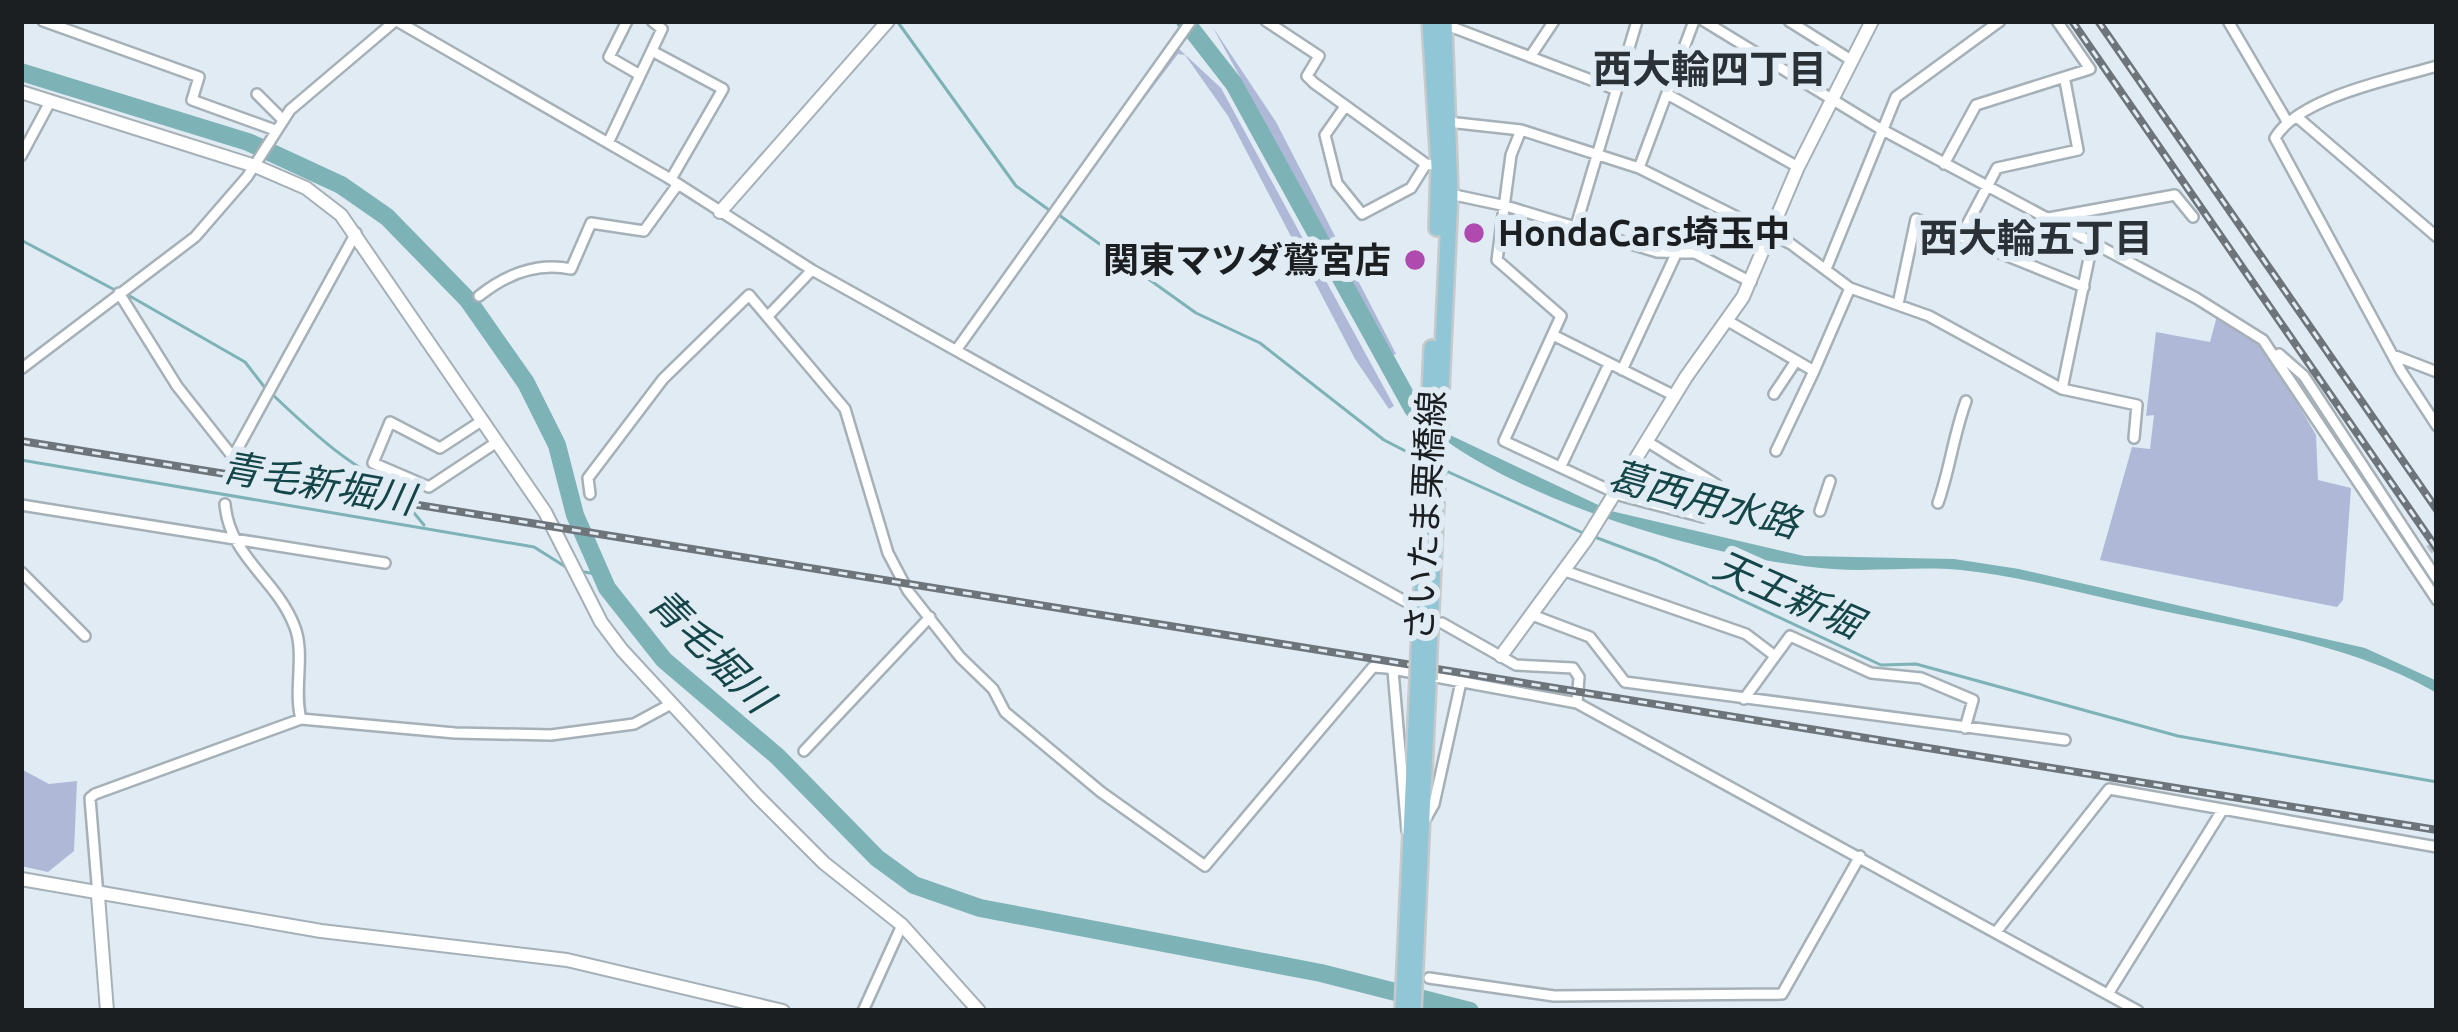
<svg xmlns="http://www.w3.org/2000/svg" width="2458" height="1032" viewBox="0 0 2458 1032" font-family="Ubuntu,'Noto Sans JP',sans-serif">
<rect width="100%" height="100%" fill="#e0ebf3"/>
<path fill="#b0b8d8" d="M1212,26L1276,122L1396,354L1393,355Z
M1178,48L1221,88L1394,406L1389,409L1355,359L1228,116L1185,55L1178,54L1086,175Z
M2217,316L2261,345L2276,366L2316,435L2318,480L2351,488L2343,600L2337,607L2100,560L2132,447L2150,449L2154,415L2146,416L2156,332L2210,342Z
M21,769L49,784L77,781L74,851L48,872L21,866Z"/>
<path fill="#7db2b6" d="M1404,387L1450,435L1611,511L1804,556L1954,559L2019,569L2365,648L2437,681V693C2348,642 2239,628 2140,606C2081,594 2021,576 1961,570C1918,566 1875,572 1833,569C1714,561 1464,490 1393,391Z"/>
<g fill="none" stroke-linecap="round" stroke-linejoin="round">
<path stroke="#7db2b6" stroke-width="3" d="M897,21L1016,186L1049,210
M1059,215L1196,313L1260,343L1384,440L1419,458
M21,240L113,289
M128,295L245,362L266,389
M273,395C311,431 356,474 406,490
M21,460L534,547L569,569
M1444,470L1583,533
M410,508L424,525
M1592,536L1656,560L1881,665L1916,664L2178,736L2437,782
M579,571L601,575"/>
<path stroke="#7db2b6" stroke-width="18" d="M1185,21L1234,84L1413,409
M21,72L248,142L341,185L387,217L468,300L526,383L557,445L575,515L607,588L664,660L777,756L877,858L914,885L980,908L1321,973L1470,1011"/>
<path stroke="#b9c2c9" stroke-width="9" stroke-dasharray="9 4.5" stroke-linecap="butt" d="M2429,550L2437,544"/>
<g stroke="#a5b0b7" stroke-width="14">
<path id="minor" d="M43,21L199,77L192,100L275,130
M397,21L667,177L812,270L1410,604
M627,21L609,57L640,75
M1266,21L1319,56L1307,76L1314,83L1426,164L1439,166
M1704,21L1879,128L2196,298L2263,340L2437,600
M1789,21L1851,60
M2228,21L2288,123
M1444,24L1612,88
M652,51L723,89L671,179
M1530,57L1554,21
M2437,66C2393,79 2299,97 2275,138L2401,371L2437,426
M257,94L282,119
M1667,94L1798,167
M1344,108L1325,135L1337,183L1362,214L1411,188L1426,164
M2297,117L2437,237
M1448,122L1521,130
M608,143L662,29L652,21
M21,156L50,102
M1944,164L1976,105L2090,69L2057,21
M1639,168L1694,21
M1450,194L1506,206L1657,252L1695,253L1751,282
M2043,219L2175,195L2193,217
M1576,226L1637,21
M1961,236L1997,168L2078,150L2065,81
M1826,269L1896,97L2000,21
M119,293L177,386L233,457L356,233
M479,296C505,275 537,262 571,269L591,223L644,231L678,184
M1898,304L1916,219L2084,287
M769,315L812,270
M1728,321L1814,371L1850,288
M1553,335L1675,396
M957,349L1191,21
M2279,354L2304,376L2437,579
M2393,355L2437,372
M21,369L195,237L247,177L290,110L395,21
M1622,370L1676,254
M2062,389L2092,244
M1774,394L1796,361
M483,420L440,448L390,422L373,463L429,487L497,442
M1648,442L1717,485L1703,517L1622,496L1504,441L1561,316L1497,260L1511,155L1521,130L1639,168L1791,244L1850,288L1929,316L2062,389L2137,405L2134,438
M1776,451L1814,371
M1561,466L1609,364
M590,494L588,478L663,379L749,295L845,409L888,553L908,591L960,657L993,689L1005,712L1101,792L1205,866L1373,667L1387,668L1577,703L2138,1011
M1938,503C1950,469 1953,437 1966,401
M225,504C229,556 276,579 294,625C306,653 293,689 301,719
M21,505L385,563
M1820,511L1830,481
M1565,571L1746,634L1775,656
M21,572L85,636
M1532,615L1590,637L1625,682L2065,740
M1442,623L1516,665L1573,668L1579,677L1577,703
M1393,671L1407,831
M1744,699L1790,636L1871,673L1921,678L1973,700L1965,728
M804,751L930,617
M1425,820L1434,804L1461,682
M98,896L90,798L95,794L301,719L455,733L551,735L634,724L671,704
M1996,932L2109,789L2437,847
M1429,978L1554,996L1782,994L1860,856
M2108,994L2223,809
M863,1011L902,925"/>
</g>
<g stroke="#a5b0b7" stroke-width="16">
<path id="tertiary" d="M21,92L255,166L306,188L341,215L545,512L601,622L622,650L758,797L824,863L902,925L979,1011
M720,212L888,21
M1501,656L1586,540L1686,377L1743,297L1798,167L1872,21
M21,879L321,931L567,960L783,1011
M98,896L107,1011"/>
</g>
<g stroke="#c8c9ca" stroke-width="20">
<path id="primary" d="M1430,21L1439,166L1437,228
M1427,461L1432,348
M1419,650L1422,587
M1429,652L1450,194L1444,21
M1403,1011L1418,679
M1413,1011L1428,683"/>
</g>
<use href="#minor" stroke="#fff" stroke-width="9"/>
<use href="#tertiary" stroke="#fff" stroke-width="12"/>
<use href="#primary" stroke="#91c6d6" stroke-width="15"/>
<g stroke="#6e757a" stroke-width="8">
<path id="rail" d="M2072,21L2437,549
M2098,21L2437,510
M21,441L2437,830"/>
</g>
<use href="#rail" stroke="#e0ebf3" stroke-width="3" stroke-dasharray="9" stroke-linecap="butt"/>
<g stroke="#c8c9ca" stroke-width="20" stroke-linecap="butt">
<path id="primary-bridge" d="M1418,679L1419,650
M1428,680L1429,652"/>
</g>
<use href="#primary-bridge" stroke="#91c6d6" stroke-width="15"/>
</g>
<g fill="#b04aae" stroke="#e0ebf3" stroke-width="4.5">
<circle cx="1474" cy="233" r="12"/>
<circle cx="1415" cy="260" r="12"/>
</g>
<g text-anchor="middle" stroke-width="12" stroke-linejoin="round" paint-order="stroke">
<g font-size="36" font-weight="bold" fill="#1b1f22" stroke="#e0ebf3" text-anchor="start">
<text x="1498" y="246">HondaCars埼玉中</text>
<text x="1391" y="273" text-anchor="end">関東マツダ鷲宮店</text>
</g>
<g font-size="36" fill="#1b1f22" stroke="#e0ebf3">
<text transform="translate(1425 516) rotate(-87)" y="13">さいたま栗橋線</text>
</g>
<g font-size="39" font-weight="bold" fill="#2a3238" stroke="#e0ebf3">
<text x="1710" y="83">西大輪四丁目</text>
<text x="2036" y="252">西大輪五丁目</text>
</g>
<g font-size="39" font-style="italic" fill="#144549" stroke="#e0ebf3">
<text transform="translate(318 483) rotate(10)" y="14">青毛新堀川</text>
<text transform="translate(1704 499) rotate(15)" y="14">葛西用水路</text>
<text transform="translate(1788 594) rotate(24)" y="14">天王新堀</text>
<text transform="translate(711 650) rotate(45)" y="14">青毛堀川</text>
</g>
</g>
<rect width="2458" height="1032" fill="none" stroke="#1b1f22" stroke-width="48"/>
</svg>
